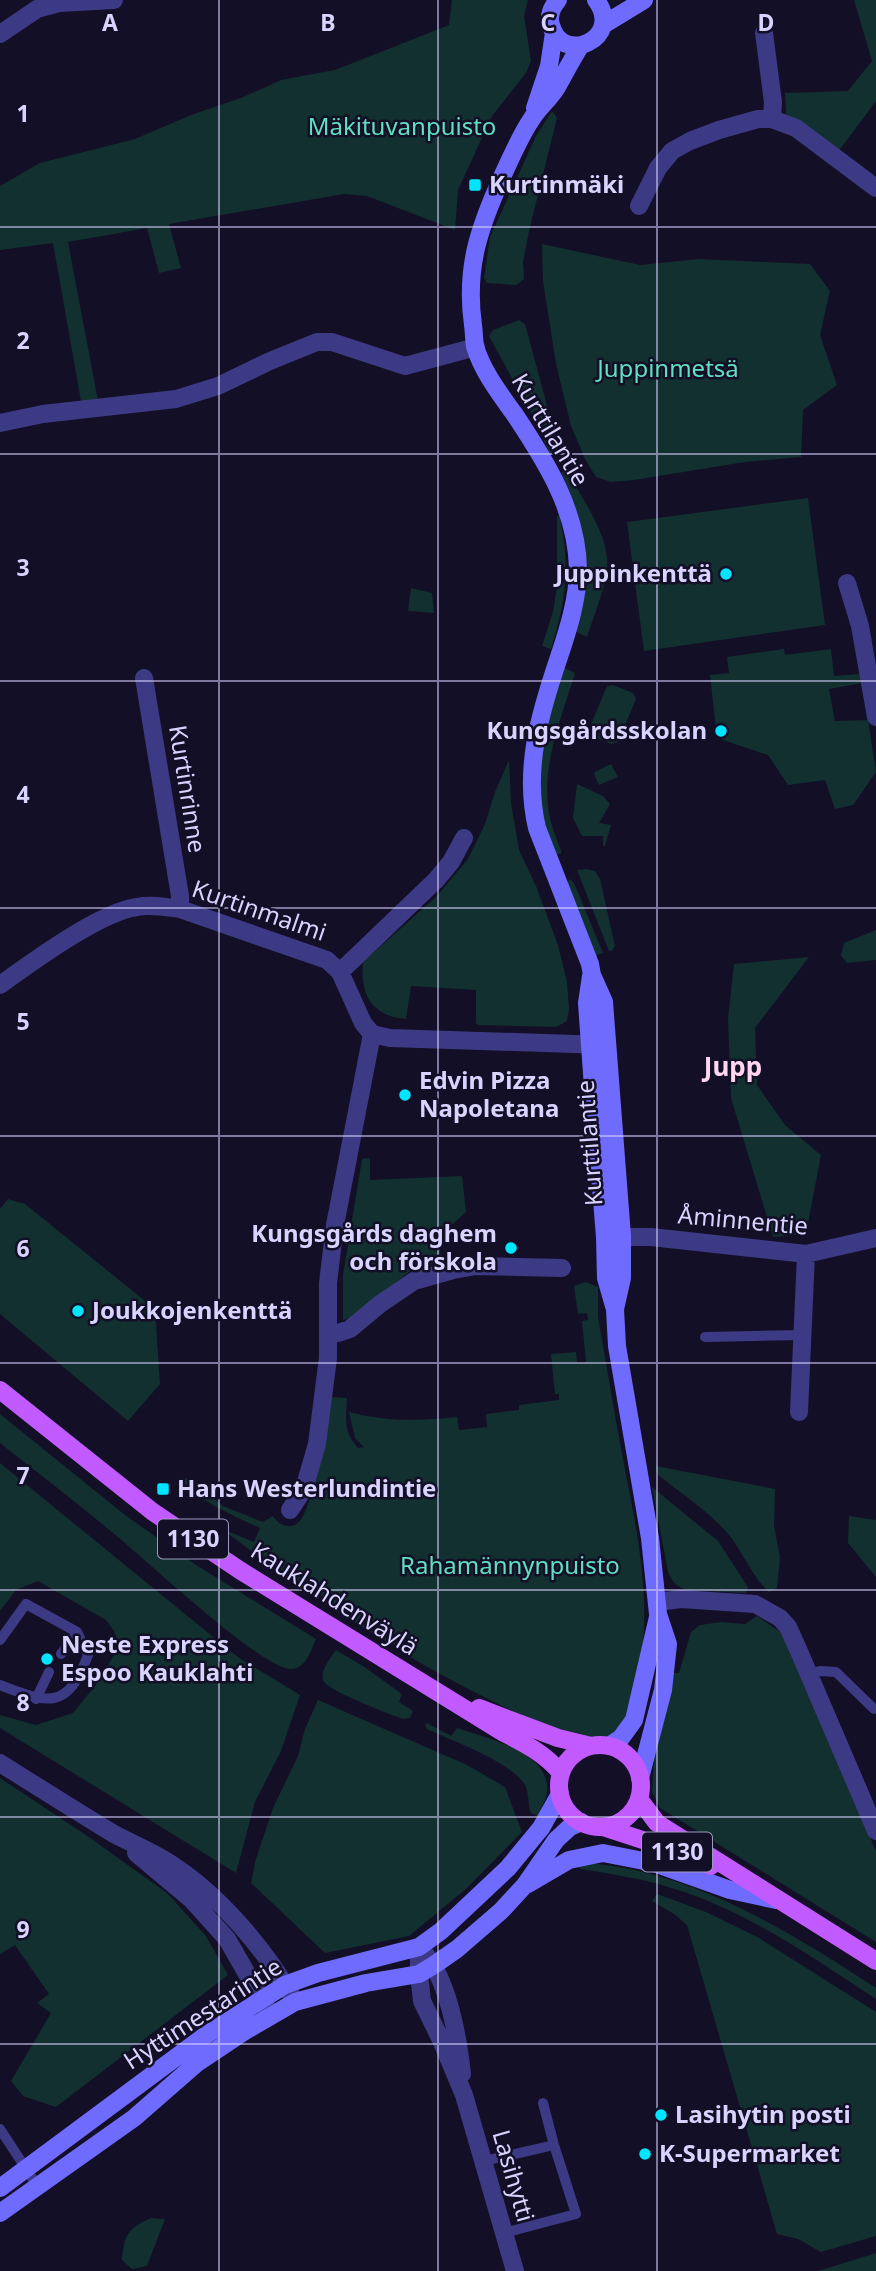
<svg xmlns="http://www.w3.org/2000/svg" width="876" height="2271" viewBox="0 0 876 2271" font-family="'Noto Sans',sans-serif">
<rect width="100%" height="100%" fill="#130f26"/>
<path fill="#12302f" d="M452,0H528L524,16L531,61L526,73L492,116L458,190L455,230L367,196L344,194L169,224L181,268L159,273L147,228L68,242L98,401H81L53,243L0,250V186L40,163L135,139L191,115L241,98L281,80L335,70L449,25Z
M854,0H876V101L838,152L786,114L785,93L848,91L872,61Z
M552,111L557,118L529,231L523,262L524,279L516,285L487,283L484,278L490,237L536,136Z
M542,244L640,265L699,259L810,264L830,291L820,335L837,385L803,410L801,457L745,462L634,480L611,482L596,477L585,459L571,426L556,364L543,281Z
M519,320L525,324L548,409L561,448L558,454H550L530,411L489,336L493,330Z
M566,470C581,496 611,538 607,569C604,592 594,615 587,637L575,631L581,528L573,500L561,472Z
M808,498L825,625L644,651L627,522Z
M559,515C571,565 566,600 551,649L542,646L553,612L557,587V516Z
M411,588L432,593L434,613L408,611Z
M784,649L785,655L831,649L834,676L861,674L862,683L829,689L835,721L868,720L876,772L853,805L835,809L825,780L788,785L768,755L717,738L710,675L729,673L727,657Z
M563,667L575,673C561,720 538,772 551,822C554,833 558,843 562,853L555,855L548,838L539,802L543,736Z
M613,685L633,693L636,699L618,742L611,744L592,736L589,729L607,686Z
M509,760L511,803L519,850L536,886L558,945L567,982L569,1009L567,1021L556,1027L478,1025L476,1023V990L411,986L406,1019C372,1016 360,996 363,962L437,896L468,859L485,824L495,792Z
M611,764L618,777L599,785L594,774L595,772Z
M577,784L603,796L610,804L599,823L611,825L605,846H603V836H582L573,818Z
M586,869L595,871L600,879L615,946L612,951H609L577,870Z
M570,879L574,883L603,953L596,955L568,887L567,883Z
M876,930V960L847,963L841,955L844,943Z
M809,957L755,1028L757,1085L785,1125L821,1155L806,1234L773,1237L731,1098L728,1019L734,964Z
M370,1158V1180L462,1176L466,1212L439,1236L441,1263L415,1267L353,1317L343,1320V1275L362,1159Z
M8,1199L25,1204L155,1309L160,1384L128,1421L0,1314V1209Z
M586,1282L598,1287V1317C605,1355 611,1394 618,1432C631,1505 651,1579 642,1653C640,1666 637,1678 634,1690C630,1710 624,1734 600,1738C565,1744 436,1673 402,1652L397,1646L378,1637L323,1603V1597L282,1573L220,1528L254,1542L260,1528C233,1516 206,1503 182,1485L181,1477L191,1480L223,1506L263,1522L273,1516C281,1529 296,1530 303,1516C311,1501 313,1483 316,1468C321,1444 326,1420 331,1397L347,1398C346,1419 343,1432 358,1448L364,1447L355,1438L349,1412C389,1422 417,1421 457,1417L459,1430L487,1427L486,1414L519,1410V1405L559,1400V1394H555L551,1354L576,1352L577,1363L586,1362L582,1321L588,1320L587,1313L578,1314L574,1286Z
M0,1414L125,1515L196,1565L316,1639C311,1650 306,1670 290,1669C261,1668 143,1557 113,1533C76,1502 38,1473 0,1443Z
M0,1463L239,1658L300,1695L281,1751L255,1802L236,1873L0,1728V1715L36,1725L73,1713L103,1676L119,1644L114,1631L106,1620L38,1581L16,1590L0,1611Z
M656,1466L775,1489L774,1526L780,1557L777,1588L769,1592C749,1574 741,1545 721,1526C702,1507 678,1491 657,1474Z
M652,1487L718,1541L748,1587L746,1593L686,1590C676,1586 672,1582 668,1572Z
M849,1516L876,1520V1577L848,1543Z
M757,1616L782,1633L876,1851V1942L660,1808L652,1792L654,1759L673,1673H679L691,1632L700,1625L721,1622L745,1624Z
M336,1650L363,1666L402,1694L399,1702L413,1711L410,1718L403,1719C390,1714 327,1691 323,1680C320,1670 331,1658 336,1650Z
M318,1700L467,1765L505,1787L522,1832L467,1888L409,1936L325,1953L251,1883L255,1862L273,1808L298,1756L305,1729Z
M427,1723L451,1736L457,1728C485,1738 542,1749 547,1784C549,1795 542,1806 538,1816L531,1813C527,1803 530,1791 523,1782C506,1760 453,1741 427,1729L425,1725Z
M0,1778L86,1835L167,1893L206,1936L228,1975L56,2107L23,2096L11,2081L51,2013L37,2003L49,1994L15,1945L0,1954Z
M588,1863C695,1872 788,1931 876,1988V1999C812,1957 748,1912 675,1889C644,1879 612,1874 581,1869L575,1865Z
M657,1894L706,1912L759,1938L876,2012V2236L821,2252L798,2239L777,2234L687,1925L674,1914L652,1901Z
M151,2218L165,2219L147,2266L132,2269L122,2260C124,2235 128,2228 151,2218Z
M876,2253V2271H818Z"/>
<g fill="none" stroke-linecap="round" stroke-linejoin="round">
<path stroke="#3d3a85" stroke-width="10" d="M705,1337L802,1335
M0,1640L26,1604L77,1632L88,1655C68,1710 48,1704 0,1685
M61,1654L77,1632
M809,1674L820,1671L836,1672L874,1709
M36,1699L49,1672
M0,2129L38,2187
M484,2161L554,2145L543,2103
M504,2233L576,2214L554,2145"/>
<path stroke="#3d3a85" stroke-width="18" d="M764,33L773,102L772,119
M0,34L37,9L59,3L114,0
M639,206L658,168L672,151L690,141L719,130L758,119H772L796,128L876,188
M0,423L43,414L176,399L218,386L270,361L317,342H332L405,366L476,347
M847,583L860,626L876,717
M144,678L180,896V909
M340,972L436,880L451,862L464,838
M0,985C32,962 100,912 137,907C151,904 166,907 180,909L327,960L340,972L363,1023L372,1034L390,1038L604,1045
M608,1237H651L806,1254L876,1238
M328,1332L338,1333L350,1329L380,1304L414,1281L453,1270L476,1266L562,1268
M799,1412L806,1254
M290,1510L304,1489L317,1444L328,1358V1283L335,1225L372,1034
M657,1602L681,1599L755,1604L780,1618L788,1627L798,1649L876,1831
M0,1763C38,1787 76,1811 114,1834C133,1844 153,1852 171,1864C219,1895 265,1949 293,1998
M136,1853L191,1899L227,1939L269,2012
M419,1947V1974L422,2001L441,2040L464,2095L515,2271
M426,1955C449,1984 458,2038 462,2074"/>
<path stroke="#6f6bff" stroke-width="18" d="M558,0C552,7 548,16 551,25C561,66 625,39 596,0
M603,25L644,0
M581,45C572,59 565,73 557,87C550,99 538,108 531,120C519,138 511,158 502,177C479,228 465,268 473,325C474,332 474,340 475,346C482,371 500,394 515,415C547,463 577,511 578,569C578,599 568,630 559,657C540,713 523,769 537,828L590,964L592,975L604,1002L622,1236V1278L615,1309L617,1346L650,1538L658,1614L668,1644L663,1690L640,1778
M535,108L549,66L554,33
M591,976L587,1003L593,1087L605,1237L606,1278L614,1306
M609,1746L621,1738L634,1720L658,1617
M528,1884L569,1860L603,1853L654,1863L730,1890L776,1900
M0,2188L206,2035L285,1985L318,1973L419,1947L441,1931L508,1868L541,1828L560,1794
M0,2213L134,2118L197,2063L245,2031L295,2002L366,1983L419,1974L434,1965L457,1949L501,1911L525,1885L556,1840L570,1827L581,1822"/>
<path stroke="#c25bff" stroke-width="18" d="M0,1390L153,1512L241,1571L504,1733C526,1744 545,1754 561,1773
M479,1708L558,1738L591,1746
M559 1786a41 41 0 1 1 82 0a41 41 0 1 1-82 0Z
M639,1799L657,1823L876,1961
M603,1827L667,1848L711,1866"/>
</g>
<path fill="none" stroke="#d9d4ff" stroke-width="2" stroke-opacity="0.55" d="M219,0V2271M438,0V2271M657,0V2271M0,227H876M0,454H876M0,681H876M0,908H876M0,1136H876M0,1363H876M0,1590H876M0,1817H876M0,2044H876"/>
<g fill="#00e5ff" stroke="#130f26" stroke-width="2.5">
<rect x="468" y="178" width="14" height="14" rx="3.5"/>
<circle cx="726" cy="574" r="7"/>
<circle cx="721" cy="731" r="7"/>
<circle cx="405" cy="1095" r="7"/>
<circle cx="511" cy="1248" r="7"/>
<circle cx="78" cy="1311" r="7"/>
<rect x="156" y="1482" width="14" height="14" rx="3.5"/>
<circle cx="47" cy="1659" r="7"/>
<circle cx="661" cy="2115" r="7"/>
<circle cx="645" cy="2154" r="7"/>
</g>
<g text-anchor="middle" stroke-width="5" stroke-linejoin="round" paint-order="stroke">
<g fill="#130f26" stroke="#9e99be" stroke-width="2">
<rect x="158" y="1519.5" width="70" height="39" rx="5"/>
<rect x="642" y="1832.5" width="70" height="39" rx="5"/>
</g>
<g font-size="23" font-weight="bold" fill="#d9d4ff">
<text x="193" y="1547">1130</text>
<text x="677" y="1860">1130</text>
</g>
<g font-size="24" fill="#5fe0c0" stroke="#130f26">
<text x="402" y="135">Mäkituvanpuisto</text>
<text x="668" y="377">Juppinmetsä</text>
<text x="510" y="1574">Rahamännynpuisto</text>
</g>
<g font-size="24" font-weight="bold" fill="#d9d4ff" stroke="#130f26" text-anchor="start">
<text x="489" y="193">Kurtinmäki</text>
<text x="712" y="582" text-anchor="end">Juppinkenttä</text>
<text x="707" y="739" text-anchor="end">Kungsgårdsskolan</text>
<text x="419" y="1089">Edvin Pizza<tspan x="419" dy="28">Napoletana</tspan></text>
<text x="497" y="1242" text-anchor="end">Kungsgårds daghem<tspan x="497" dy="28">och förskola</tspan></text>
<text x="92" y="1319">Joukkojenkenttä</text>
<text x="177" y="1497">Hans Westerlundintie</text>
<text x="61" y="1653">Neste Express<tspan x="61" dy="28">Espoo Kauklahti</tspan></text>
<text x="675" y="2123">Lasihytin posti</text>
<text x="659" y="2162">K-Supermarket</text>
</g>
<g font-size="24" fill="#d9d4ff" stroke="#130f26">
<text transform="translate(550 430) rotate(59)" y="8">Kurttilantie</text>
<text transform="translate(187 789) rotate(81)" y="8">Kurtinrinne</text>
<text transform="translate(259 911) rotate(19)" y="8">Kurtinmalmi</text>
<text transform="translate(590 1143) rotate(-94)" y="8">Kurttilantie</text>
<text transform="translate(743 1221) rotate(5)" y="8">Åminnentie</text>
<text transform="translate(334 1599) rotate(32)" y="8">Kauklahdenväylä</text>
<text transform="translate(203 2014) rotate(-33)" y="8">Hyttimestarintie</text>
<text transform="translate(513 2176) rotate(74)" y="8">Lasihytti</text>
</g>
<g font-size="26" font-weight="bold" fill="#ffd6f0" stroke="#130f26">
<text x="733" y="1076">Jupp</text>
</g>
</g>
<g font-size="23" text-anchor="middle" font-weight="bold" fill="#d9d4ff" stroke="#130f26" stroke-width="5" stroke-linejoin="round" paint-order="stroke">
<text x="110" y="31">A</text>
<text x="328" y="31">B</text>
<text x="548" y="31">C</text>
<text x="766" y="31">D</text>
<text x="23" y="122">1</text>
<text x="23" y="349">2</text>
<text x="23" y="576">3</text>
<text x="23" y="803">4</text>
<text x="23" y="1030">5</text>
<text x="23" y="1257">6</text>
<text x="23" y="1484">7</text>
<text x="23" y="1711">8</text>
<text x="23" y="1938">9</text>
</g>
</svg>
